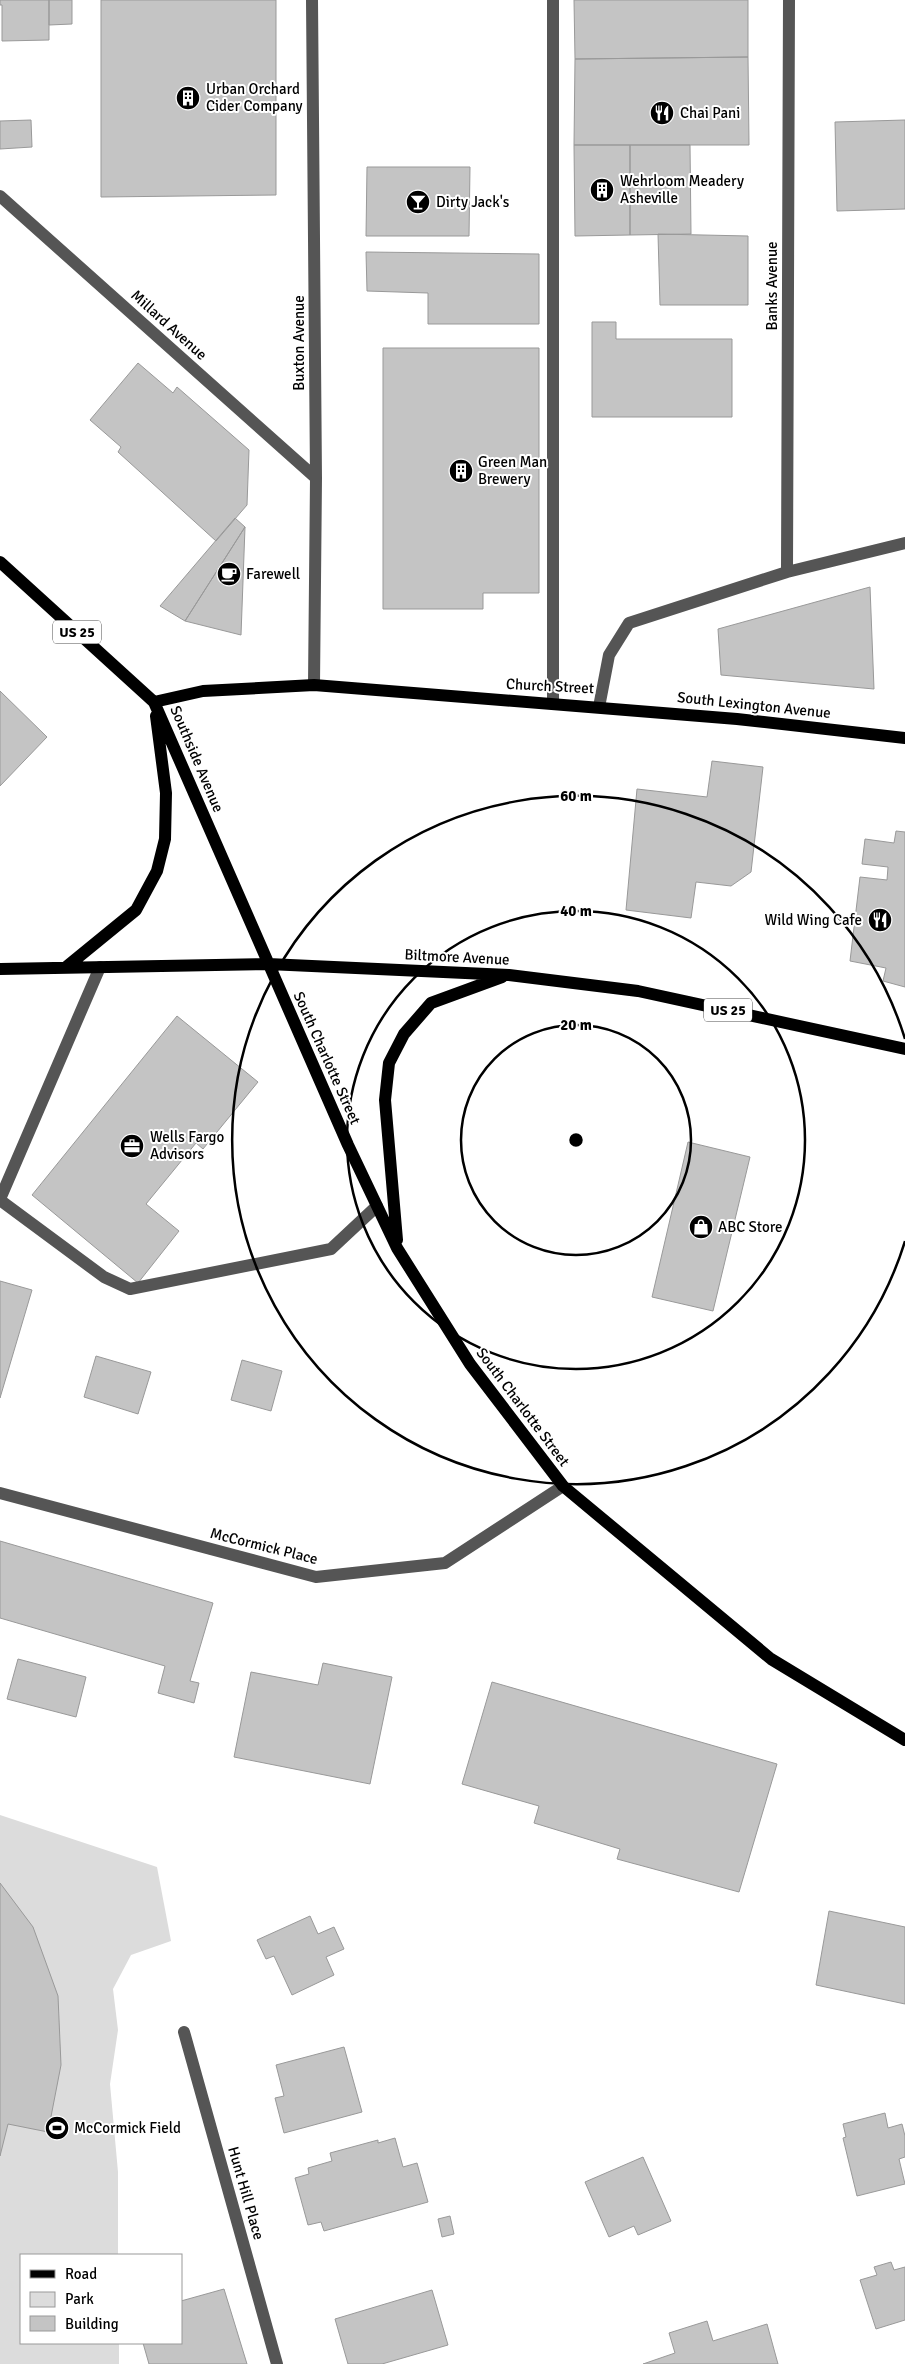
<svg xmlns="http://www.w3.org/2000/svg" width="905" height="2364" viewBox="0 0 905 2364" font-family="Signika,sans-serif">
<rect width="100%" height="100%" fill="#fff"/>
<path fill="#dcdcdc" d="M0,1815L157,1867L171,1941L131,1955L113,1989L118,2030L110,2084L118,2172V2255H21V2343H119V2364H0Z"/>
<path fill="#c4c4c4" stroke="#999" d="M0,0H49V40L2,41V5H0Z
M49,0H72V24L49,25Z
M101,0H276V195L101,197Z
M574,0H748V57L575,59Z
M748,57L749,145H574L575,59Z
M31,120L32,147L0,149V121Z
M905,120V209L837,211L835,122Z
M574,145H630V235L575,236Z
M630,145H690L691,234L630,235Z
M367,167H470L469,236H366Z
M658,234L748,236V305H660Z
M366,252L539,254V324H428V293L367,291Z
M592,322H616V339H732V417H592Z
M383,348H539V593H483V609H383Z
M138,363L173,393L177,387L249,450L247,505L216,541L118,452L121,447L90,420Z
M235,518L245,527L185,621L160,606Z
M245,527L241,635L185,621Z
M870,587L874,689L721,675L718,629Z
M0,691L47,737L0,786Z
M712,761L763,767L751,872L731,886L696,882L691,918L626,910L637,789L707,797Z
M896,831L905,832V987L883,981L886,968L850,961L860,877L887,880L888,867L862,864L865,839L894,843Z
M177,1016L258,1082L203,1149L196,1143L146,1204L179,1231L138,1283L32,1195Z
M688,1142L750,1157L713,1311L652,1297Z
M0,1281L32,1290L0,1398Z
M96,1356L151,1372L138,1414L84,1397Z
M242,1360L282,1371L271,1411L231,1400Z
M0,1541L213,1603L190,1681L199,1683L194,1703L158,1693L165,1666L0,1618Z
M18,1659L86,1677L76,1717L7,1699Z
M323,1663L392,1677L370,1784L234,1757L251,1672L318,1685Z
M492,1682L777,1764L739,1892L617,1859L620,1849L534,1823L539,1806L462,1784Z
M0,1883L33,1927L58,1996L61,2065L48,2132L8,2124L0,2156Z
M829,1911L905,1927V2004L816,1985Z
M310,1916L318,1934L334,1927L344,1949L326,1957L334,1975L292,1995L274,1956L266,1959L257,1940Z
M344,2047L362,2112L284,2133L275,2098L284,2096L276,2065Z
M885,2113L888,2128L902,2124L905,2136V2157L899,2159L905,2184L857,2196L843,2138L846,2137L843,2124Z
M395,2138L403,2167L417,2163L428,2202L324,2231L321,2222L308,2225L295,2178L309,2174L308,2168L332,2161L330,2153L378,2140V2143Z
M643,2157L671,2221L638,2235L634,2226L609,2237L585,2182Z
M450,2216L454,2234L442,2237L438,2219Z
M891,2262L894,2270L905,2267V2320L876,2329L860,2280L877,2275L874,2267Z
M224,2289L247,2364H149L143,2343H181V2301Z
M432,2290L448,2345L382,2364H348L335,2319Z
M707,2321L713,2341L767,2324L778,2364H643L675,2353L669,2333Z"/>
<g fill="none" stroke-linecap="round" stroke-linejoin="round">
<path stroke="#555" stroke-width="12" d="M312,0L316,478L314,685
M0,196L316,478
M787,572L789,0
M553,704V0
M599,707L609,655L629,623L787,572L905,543
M0,1199L100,967
M0,1200L104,1277L130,1289L331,1249L377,1206
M0,1493L316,1577L445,1563L563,1486
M184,2032L277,2364"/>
<path stroke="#000" stroke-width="12" d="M0,562L154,702L348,1145L397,1248L470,1364L563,1486L771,1659L905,1740
M154,702L203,691L314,685L737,719L905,738
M65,968L136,910L157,871L165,839L166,793L156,716
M0,969L268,964L509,975L638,991L905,1049
M397,1240L385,1100L389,1063L404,1034L431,1003L502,977"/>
</g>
<g fill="none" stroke="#000" stroke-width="2.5">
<circle cx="576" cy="1140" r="115"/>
<circle cx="576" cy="1140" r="229"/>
<path d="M905 1241A344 344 0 1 1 905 1039"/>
</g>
<defs>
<g id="building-disc" transform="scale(1.25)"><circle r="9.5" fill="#000" stroke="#fff"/><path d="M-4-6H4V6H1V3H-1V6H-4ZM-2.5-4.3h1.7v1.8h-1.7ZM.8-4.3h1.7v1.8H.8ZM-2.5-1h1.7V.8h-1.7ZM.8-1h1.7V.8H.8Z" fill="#fff"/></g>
<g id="restaurant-disc" transform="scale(1.25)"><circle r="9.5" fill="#000" stroke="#fff"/><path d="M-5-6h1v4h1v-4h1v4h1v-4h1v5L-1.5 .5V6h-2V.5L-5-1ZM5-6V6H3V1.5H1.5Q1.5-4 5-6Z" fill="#fff"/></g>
<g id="bar-disc" transform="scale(1.25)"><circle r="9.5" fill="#000" stroke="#fff"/><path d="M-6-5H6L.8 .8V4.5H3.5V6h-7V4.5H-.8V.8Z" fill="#fff"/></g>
<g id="cafe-disc" transform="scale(1.25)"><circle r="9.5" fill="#000" stroke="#fff"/><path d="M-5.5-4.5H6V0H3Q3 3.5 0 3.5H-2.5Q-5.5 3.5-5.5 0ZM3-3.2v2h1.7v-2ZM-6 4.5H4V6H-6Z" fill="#fff"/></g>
<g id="office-disc" transform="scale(1.25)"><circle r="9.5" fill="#000" stroke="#fff"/><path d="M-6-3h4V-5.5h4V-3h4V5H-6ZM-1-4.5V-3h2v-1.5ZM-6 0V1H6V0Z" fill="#fff"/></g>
<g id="shop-disc" transform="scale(1.25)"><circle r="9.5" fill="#000" stroke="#fff"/><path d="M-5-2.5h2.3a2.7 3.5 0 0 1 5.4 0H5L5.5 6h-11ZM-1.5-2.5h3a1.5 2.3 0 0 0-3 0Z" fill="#fff"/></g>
<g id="stadium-disc" transform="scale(1.25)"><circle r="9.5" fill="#000" stroke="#fff"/><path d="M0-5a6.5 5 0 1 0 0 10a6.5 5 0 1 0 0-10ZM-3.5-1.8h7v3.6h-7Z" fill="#fff"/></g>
</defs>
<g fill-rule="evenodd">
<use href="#building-disc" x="188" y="98"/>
<use href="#restaurant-disc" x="662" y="113"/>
<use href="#building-disc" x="602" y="190"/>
<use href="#bar-disc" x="418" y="202"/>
<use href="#building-disc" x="461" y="471"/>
<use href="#cafe-disc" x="229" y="574"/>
<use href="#restaurant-disc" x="880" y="920"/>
<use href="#office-disc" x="132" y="1146"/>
<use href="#shop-disc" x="701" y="1227"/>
<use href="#stadium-disc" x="57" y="2128"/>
</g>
<g text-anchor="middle" stroke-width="4" stroke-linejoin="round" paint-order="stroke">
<g fill="#fff" stroke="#4c4c4c" stroke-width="1">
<rect x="53" y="620.5" width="48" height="23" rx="4"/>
<rect x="704" y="998.5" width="48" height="23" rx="4"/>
</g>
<g font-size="14" font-weight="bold" fill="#000">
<text x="77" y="637">US 25</text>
<text x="728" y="1015">US 25</text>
</g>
<g font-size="15" fill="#000" stroke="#fff" text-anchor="start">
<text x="206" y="94">Urban Orchard<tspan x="206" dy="17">Cider Company</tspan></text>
<text x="680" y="118">Chai Pani</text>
<text x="620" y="186">Wehrloom Meadery<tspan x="620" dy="17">Asheville</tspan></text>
<text x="436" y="207">Dirty Jack's</text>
<text x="478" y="467">Green Man<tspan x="478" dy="17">Brewery</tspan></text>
<text x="246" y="579">Farewell</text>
<text x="862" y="925" text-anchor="end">Wild Wing Cafe</text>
<text x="150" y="1142">Wells Fargo<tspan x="150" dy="17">Advisors</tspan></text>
<text x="718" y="1232">ABC Store</text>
<text x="74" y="2133">McCormick Field</text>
</g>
<g font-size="15" fill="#000" stroke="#fff">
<text transform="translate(772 286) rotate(-90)" y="5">Banks Avenue</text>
<text transform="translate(169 325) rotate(42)" y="5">Millard Avenue</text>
<text transform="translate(299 343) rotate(-90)" y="5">Buxton Avenue</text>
<text transform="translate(550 686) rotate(3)" y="5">Church Street</text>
<text transform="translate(754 705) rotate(6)" y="5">South Lexington Avenue</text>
<text transform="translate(197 759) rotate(67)" y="5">Southside Avenue</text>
<text transform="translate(457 957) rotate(3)" y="5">Biltmore Avenue</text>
<text transform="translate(327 1058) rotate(66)" y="5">South Charlotte Street</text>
<text transform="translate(523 1407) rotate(53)" y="5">South Charlotte Street</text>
<text transform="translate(264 1546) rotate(14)" y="5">McCormick Place</text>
<text transform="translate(246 2193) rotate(74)" y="5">Hunt Hill Place</text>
</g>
</g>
<circle cx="576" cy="1140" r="8" fill="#000" stroke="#fff" stroke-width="2.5"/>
<g font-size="15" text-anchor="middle" font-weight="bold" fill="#000" stroke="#fff" stroke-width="4" stroke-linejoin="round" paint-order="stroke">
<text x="576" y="801">60 m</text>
<text x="576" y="916">40 m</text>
<text x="576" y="1030">20 m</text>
</g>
<rect x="20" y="2254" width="162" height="90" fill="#ffffff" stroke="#999999"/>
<rect x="30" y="2270" width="25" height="8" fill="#000000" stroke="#999999"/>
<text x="65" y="2279" font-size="15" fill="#000000">Road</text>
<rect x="30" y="2292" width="25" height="15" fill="#dcdcdc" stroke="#999999"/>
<text x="65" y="2304" font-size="15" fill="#000000">Park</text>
<rect x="30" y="2316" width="25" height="15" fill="#c4c4c4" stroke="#999999"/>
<text x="65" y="2329" font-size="15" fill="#000000">Building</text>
</svg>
